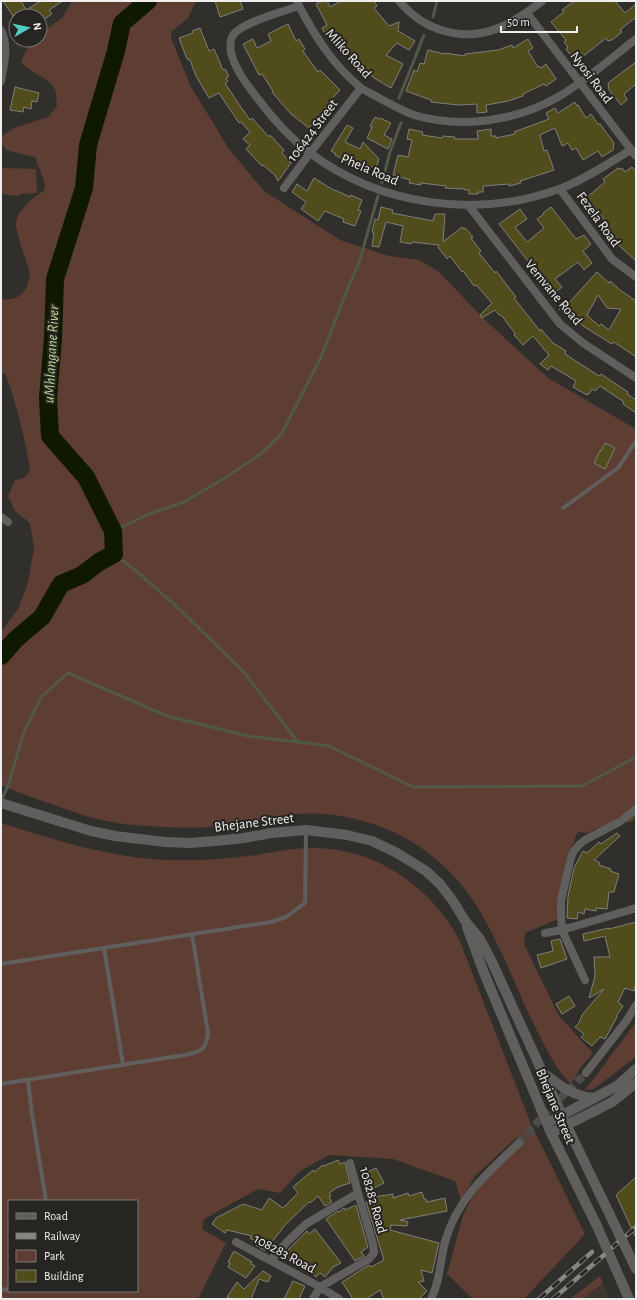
<svg xmlns="http://www.w3.org/2000/svg" width="637" height="1300" viewBox="0 0 637 1300" font-family="'Alegreya Sans',sans-serif">
<rect width="100%" height="100%" fill="#302f2c"/>
<path fill="#3c3830" d="M603,1283L610,1299H583Z"/>
<path fill="#5e3e33" fill-rule="evenodd" d="M72,1H196L188,18L171,32V38L190,85L229,149L264,191L340,240L389,256L419,260L439,272L483,318L548,378L636,429V817L631,822L608,824L587,833L578,832L566,859L559,893L558,919L525,933L524,944L559,1016L593,1053L581,1067L571,1084C557,1071 547,1050 538,1033C511,980 491,912 448,870C409,831 352,810 297,814C279,816 261,820 243,823C217,827 191,829 164,827C141,826 116,824 93,818C62,809 31,796 1,786V632L18,609L28,583L34,548L30,523L15,511L8,496L15,480L24,478L30,470C25,438 17,406 6,375L1,372V299C21,302 28,290 30,272C27,264 15,229 16,223C18,210 33,197 44,191L45,184L35,157L6,150L2,144V136L14,128L48,117L57,106C56,101 57,94 55,90C51,78 29,73 21,62L31,40H40V34L62,18Z
M1,168L36,169L37,193L19,194V196L1,194Z
M1,823C56,840 110,858 169,860C198,861 227,859 256,855C274,852 291,848 310,848C373,846 429,885 459,939L531,1124L585,1234L524,1299H473L447,1274C453,1255 457,1233 464,1214C474,1188 499,1167 519,1148L516,1138L475,1176L461,1200L455,1181L393,1159L329,1155L300,1171L280,1193L258,1189L204,1219L202,1229L226,1243L198,1299H1ZM9,1201H137V1291H9Z
M636,1022V1057L596,1087L593,1089L585,1090Z
M600,1276L603,1283L583,1299H570Z"/>
<g fill="none" stroke-linecap="round" stroke-linejoin="round">
<path stroke="#525847" stroke-width="3" d="M433,17L437,1
M399,98L424,35
M382,183L390,152L401,123
M113,531L149,514L184,502L228,476L262,453L282,433L321,357L348,288L359,263L378,196
M114,554L135,570L174,604L242,670L298,742L329,746L413,787L582,786L636,757
M1,801L8,786L24,732L41,697L68,673L167,716L248,736L298,742"/>
<path stroke="#0f1800" stroke-width="18" d="M1,656L15,640L42,617L61,584L82,575L99,562L114,554L113,531L86,477L50,436L48,398L53,338L55,279L84,188L88,145L116,51L122,23L148,1"/>
</g>
<path fill="#514c1c" stroke="#7f7f7c" fill-rule="evenodd" d="M3,1H21L26,10L41,1H63L49,10L52,14L40,22V16H13Z
M215,1H240L243,9L220,17Z
M322,1H327L330,7L341,1H374L377,6L374,8L389,26L399,22L398,31L415,41L409,50L397,43L386,55L403,64L391,88L374,78L351,57L333,36L330,38L328,34L326,36L322,28L327,25L316,4Z
M574,1H615L625,13L636,4V17L620,30L622,32L612,40H611L608,41L606,38L576,62L566,49L568,47L564,42L566,40L551,22L564,12L562,10Z
M288,24L296,41L299,39L305,49L303,51L318,72L320,70L340,90L327,104L328,105L309,128L291,114L272,92L273,91L262,74L259,75L243,44L253,39L257,48L271,41L268,34Z
M200,28L209,51L214,49L223,70L225,69L229,76L226,78L228,81L225,83L238,103L250,120L252,118L269,137L270,135L284,150L282,153L291,163L278,181L275,175L263,165L262,166L246,149L250,145L243,139L250,132L241,122L239,123L219,93L209,98L196,76L190,60L187,59L179,38L193,33L192,31Z
M528,39L533,48L528,51L538,67L539,66L541,68L546,64L556,79L546,86L544,84L523,94V96L508,101L486,105L487,112L477,113V104L458,105L431,102V100L406,91L414,70L417,72L420,63L424,64L428,50L444,54V53L465,56V54L498,50L512,45L513,48Z
M636,62V84L624,94L627,100L621,105L609,90L608,83Z
M15,87L39,93L37,102L32,101L31,109L24,107L23,112L10,110Z
M575,102L577,106L578,105L586,118L591,114L598,124H600L614,143L613,150L602,157L598,151L583,160L576,148L572,150L568,143L562,146L555,128L540,135L544,151L547,150L554,170L520,181L521,183L509,186V184L483,186V192H478V194H469V190H465V189L445,188L446,186L421,183V185L409,183L410,180L393,175L398,155L408,157L412,140L407,139L409,129L423,132L422,135L442,138L443,136L455,137L454,139H478L477,131L491,129V136H496V138L515,134L514,132L549,119L546,113L555,108L558,113Z
M375,117L379,119L380,118L391,123L384,135L392,139L388,149L367,138L372,127L370,126Z
M347,125L353,128L345,142L360,149L363,142L379,159L376,168L361,163L357,170L346,164L347,162L335,155L336,154L331,151Z
M632,167L636,172V261L614,241L605,230L607,228L605,225L607,223L594,207L592,208L585,199L605,182L603,179L618,168L620,169L622,168L625,172Z
M314,178L335,191V190L350,197L351,195L362,200L358,210L361,211L355,226L343,222L344,219L325,211L318,221L301,209L306,202L292,192L297,184L307,191Z
M381,207L393,210L392,213L433,221L435,214H445L443,242L462,227L463,229L465,228L473,237L471,238L481,251L479,253L495,273L496,271L503,280L516,297L514,298L540,331L541,329L553,343L566,351L565,354L599,376L601,374L628,392L627,394L636,400V413L623,404L624,402L600,386L595,391L592,389L589,394H588L587,395L573,387L576,381L551,366L548,370L540,364L549,355L533,336L523,345L514,335L515,333L501,315H499L495,310L482,318L480,315L492,303L478,287L476,285L474,286L463,271L462,272L450,256L447,259L438,247L439,245L412,242L411,244L400,242L403,226L386,222L379,247L372,246L374,233L372,232L375,219L378,220Z
M551,207L576,239L584,235L591,244L583,251L592,263L584,270L578,262L555,279L562,287L554,294L546,284L548,283L533,264L531,265L499,224L520,209L527,219L515,227L527,242L544,228L537,219L544,214L543,213Z
M597,272L609,283L610,281L620,290L636,301V357L614,342L612,344L583,326L573,316L570,319L559,309L565,303L567,305ZM598,295L607,308L621,309L609,330L601,324L599,326L587,315Z
M605,443L615,448L605,469L594,463L600,451H601Z
M617,833L620,836L594,860L600,863L599,865L611,869L610,871L619,874L614,892H609L607,909L596,908V911L585,909L584,914L578,912L577,919L567,918L568,896L574,868L583,851L587,853L599,842L601,844Z
M636,922V983L634,991L625,988L618,1002L623,1006L617,1015V1017L605,1039L600,1037L592,1046L581,1037L584,1034L575,1027L579,1023L582,1015L604,989L589,998L595,976L594,957H610L605,936L584,941L583,934L609,928V929Z
M560,939L567,959L541,968L537,955L553,951L551,941Z
M569,996L575,1006L562,1014L556,1004Z
M338,1160L340,1164L345,1162L350,1183L338,1187L329,1193L331,1196L329,1197L332,1202L325,1206L318,1196L310,1203L309,1202L285,1225L265,1251L256,1245L258,1243L250,1238L252,1236L227,1230L225,1233L212,1224L216,1218L243,1204L262,1210L269,1198L283,1208L298,1193L293,1187L313,1170L314,1172L323,1165L324,1166Z
M376,1168L384,1183L370,1190L361,1175Z
M636,1177V1238L616,1195Z
M422,1192L424,1199H426L427,1202L445,1198L447,1211L400,1220L408,1222L407,1226L391,1225L390,1230L439,1243L432,1273L421,1270L424,1281L418,1282L427,1291L419,1299H384L380,1290L366,1299H353L342,1282L369,1265L371,1267L384,1260L366,1202L376,1200L374,1197L393,1194V1198L408,1193L409,1196Z
M356,1205L368,1247L361,1252L364,1256L355,1261L326,1219L338,1211L339,1212L344,1208L345,1210Z
M315,1229L341,1263L333,1267L325,1277L320,1273L316,1277L302,1263L297,1267L289,1258L286,1260L282,1256L307,1231L309,1234Z
M234,1251L252,1262L251,1264L255,1266L246,1278L228,1267L230,1263L228,1262Z
M263,1271L271,1276L268,1282L259,1279L251,1299H232L227,1297L237,1282L244,1289Z
M293,1281L305,1286L299,1299H284Z"/>
<g fill="none" stroke-linecap="round" stroke-linejoin="round">
<path stroke="#4d4c49" stroke-width="8" stroke-dasharray="8 4" stroke-linecap="butt" d="M519,1143L549,1109L586,1073"/>
<path stroke="#605f5e" stroke-width="4" d="M563,508L618,468L636,441
M104,948L123,1064
M1,964L271,922L286,917L305,903L306,831
M28,1081L32,1114L46,1201
M1,1084L185,1055C200,1052 206,1051 208,1033L192,934
M1,1290L9,1289"/>
<path stroke="#605f5e" stroke-width="8" d="M297,1L299,6C315,36 333,65 360,87C366,92 375,95 381,99C392,105 403,111 414,115C462,129 516,121 558,97C586,81 611,58 636,39
M399,1C411,15 424,25 441,30C481,43 511,25 542,1
M299,6C284,11 237,24 232,37C224,56 247,85 258,99C273,119 290,138 310,153C381,206 477,219 559,189C585,180 608,163 631,150
M527,13L636,156
M1,30C9,47 4,63 1,81
M284,188L310,153L361,88
M560,189L612,259L636,277
M469,206L560,324L583,343L636,378
M1,517L8,522
M545,933L562,930L636,908
M585,980L562,930L561,915V901L570,861L573,852L579,845L585,840L621,821L636,809
M586,1073L627,1020L636,1005
M236,1242L320,1287L339,1299
M271,1260L287,1242L306,1224L358,1193
M313,1299L320,1287L369,1259L374,1253L373,1244L358,1193L350,1163
M431,1299C440,1282 440,1261 445,1242C456,1200 488,1172 519,1143"/>
<path stroke="#605f5e" stroke-width="10" d="M1,803L91,831L115,836L165,842L190,843L215,841L244,838L272,833L306,830L347,835L372,841L397,853L426,871L440,884L453,901L465,921L480,939L492,962L567,1126L636,1269
M467,927L484,973L551,1133L597,1226L629,1299
M546,1075C563,1088 573,1096 595,1098
M547,1123L617,1086L636,1069
M551,1133L612,1102L636,1083"/>
<g stroke="#878684" stroke-width="4.5">
<path id="rail" d="M627,1235L636,1227
M613,1247L617,1243
M539,1299L592,1252
M553,1299L604,1255"/>
</g>
<use href="#rail" stroke="#262522" stroke-width="3" stroke-dasharray="9" stroke-linecap="butt"/>
</g>
<g text-anchor="middle" stroke-width="4" stroke-linejoin="round" paint-order="stroke">
<g font-size="14" fill="#f0efed" stroke="#262522">
<text transform="translate(349 53) rotate(48)" y="5">Mliko Road</text>
<text transform="translate(592 77) rotate(53)" y="5">Nyosi Road</text>
<text transform="translate(312 130) rotate(-53)" y="5">106424 Street</text>
<text transform="translate(370 169) rotate(23)" y="5">Phela Road</text>
<text transform="translate(599 219) rotate(54)" y="5">Fezela Road</text>
<text transform="translate(554 292) rotate(50)" y="5">Vemvane Road</text>
<text transform="translate(254 822) rotate(-7)" y="5">Bhejane Street</text>
<text transform="translate(556 1106) rotate(67)" y="5">Bhejane Street</text>
<text transform="translate(374 1200) rotate(74)" y="5">108282 Road</text>
<text transform="translate(285 1253) rotate(28)" y="5">108283 Road</text>
</g>
<g font-size="15" font-style="italic" fill="#bcd68f" stroke="#262522">
<text transform="translate(51 354) rotate(-87)" y="5">uMhlangane River</text>
</g>
</g>
<rect width="637" height="1300" fill="none" stroke="#f0efed" stroke-width="4"/>
<rect x="8" y="1200" width="130" height="92" fill="#262522" stroke="#777673"/>
<rect x="16" y="1213" width="20" height="6" fill="#605f5e" stroke="#777673"/>
<text x="44" y="1220" font-size="12" fill="#f0efed">Road</text>
<rect x="16" y="1233" width="20" height="6" fill="#878684" stroke="#777673"/>
<text x="44" y="1240" font-size="12" fill="#f0efed">Railway</text>
<rect x="16" y="1250" width="20" height="12" fill="#5e3e33" stroke="#777673"/>
<text x="44" y="1260" font-size="12" fill="#f0efed">Park</text>
<rect x="16" y="1270" width="20" height="12" fill="#514c1c" stroke="#777673"/>
<text x="44" y="1280" font-size="12" fill="#f0efed">Building</text>
<g transform="translate(28 28) rotate(81)"><circle r="19" fill="#262522" stroke="#777673"/>
<path d="M0-3L7 15L0 10L-7 15Z" fill="#55cdc6"/>
<text y="-6" font-size="11" font-weight="bold" text-anchor="middle" fill="#f0efed">N</text>
</g>
<path d="M501 26v6h76v-6" fill="none" stroke="#f0efed" stroke-width="2"/>
<text x="507" y="26" font-size="12" fill="#f0efed" stroke="#262522" stroke-width="3" paint-order="stroke">50 m</text>
</svg>
